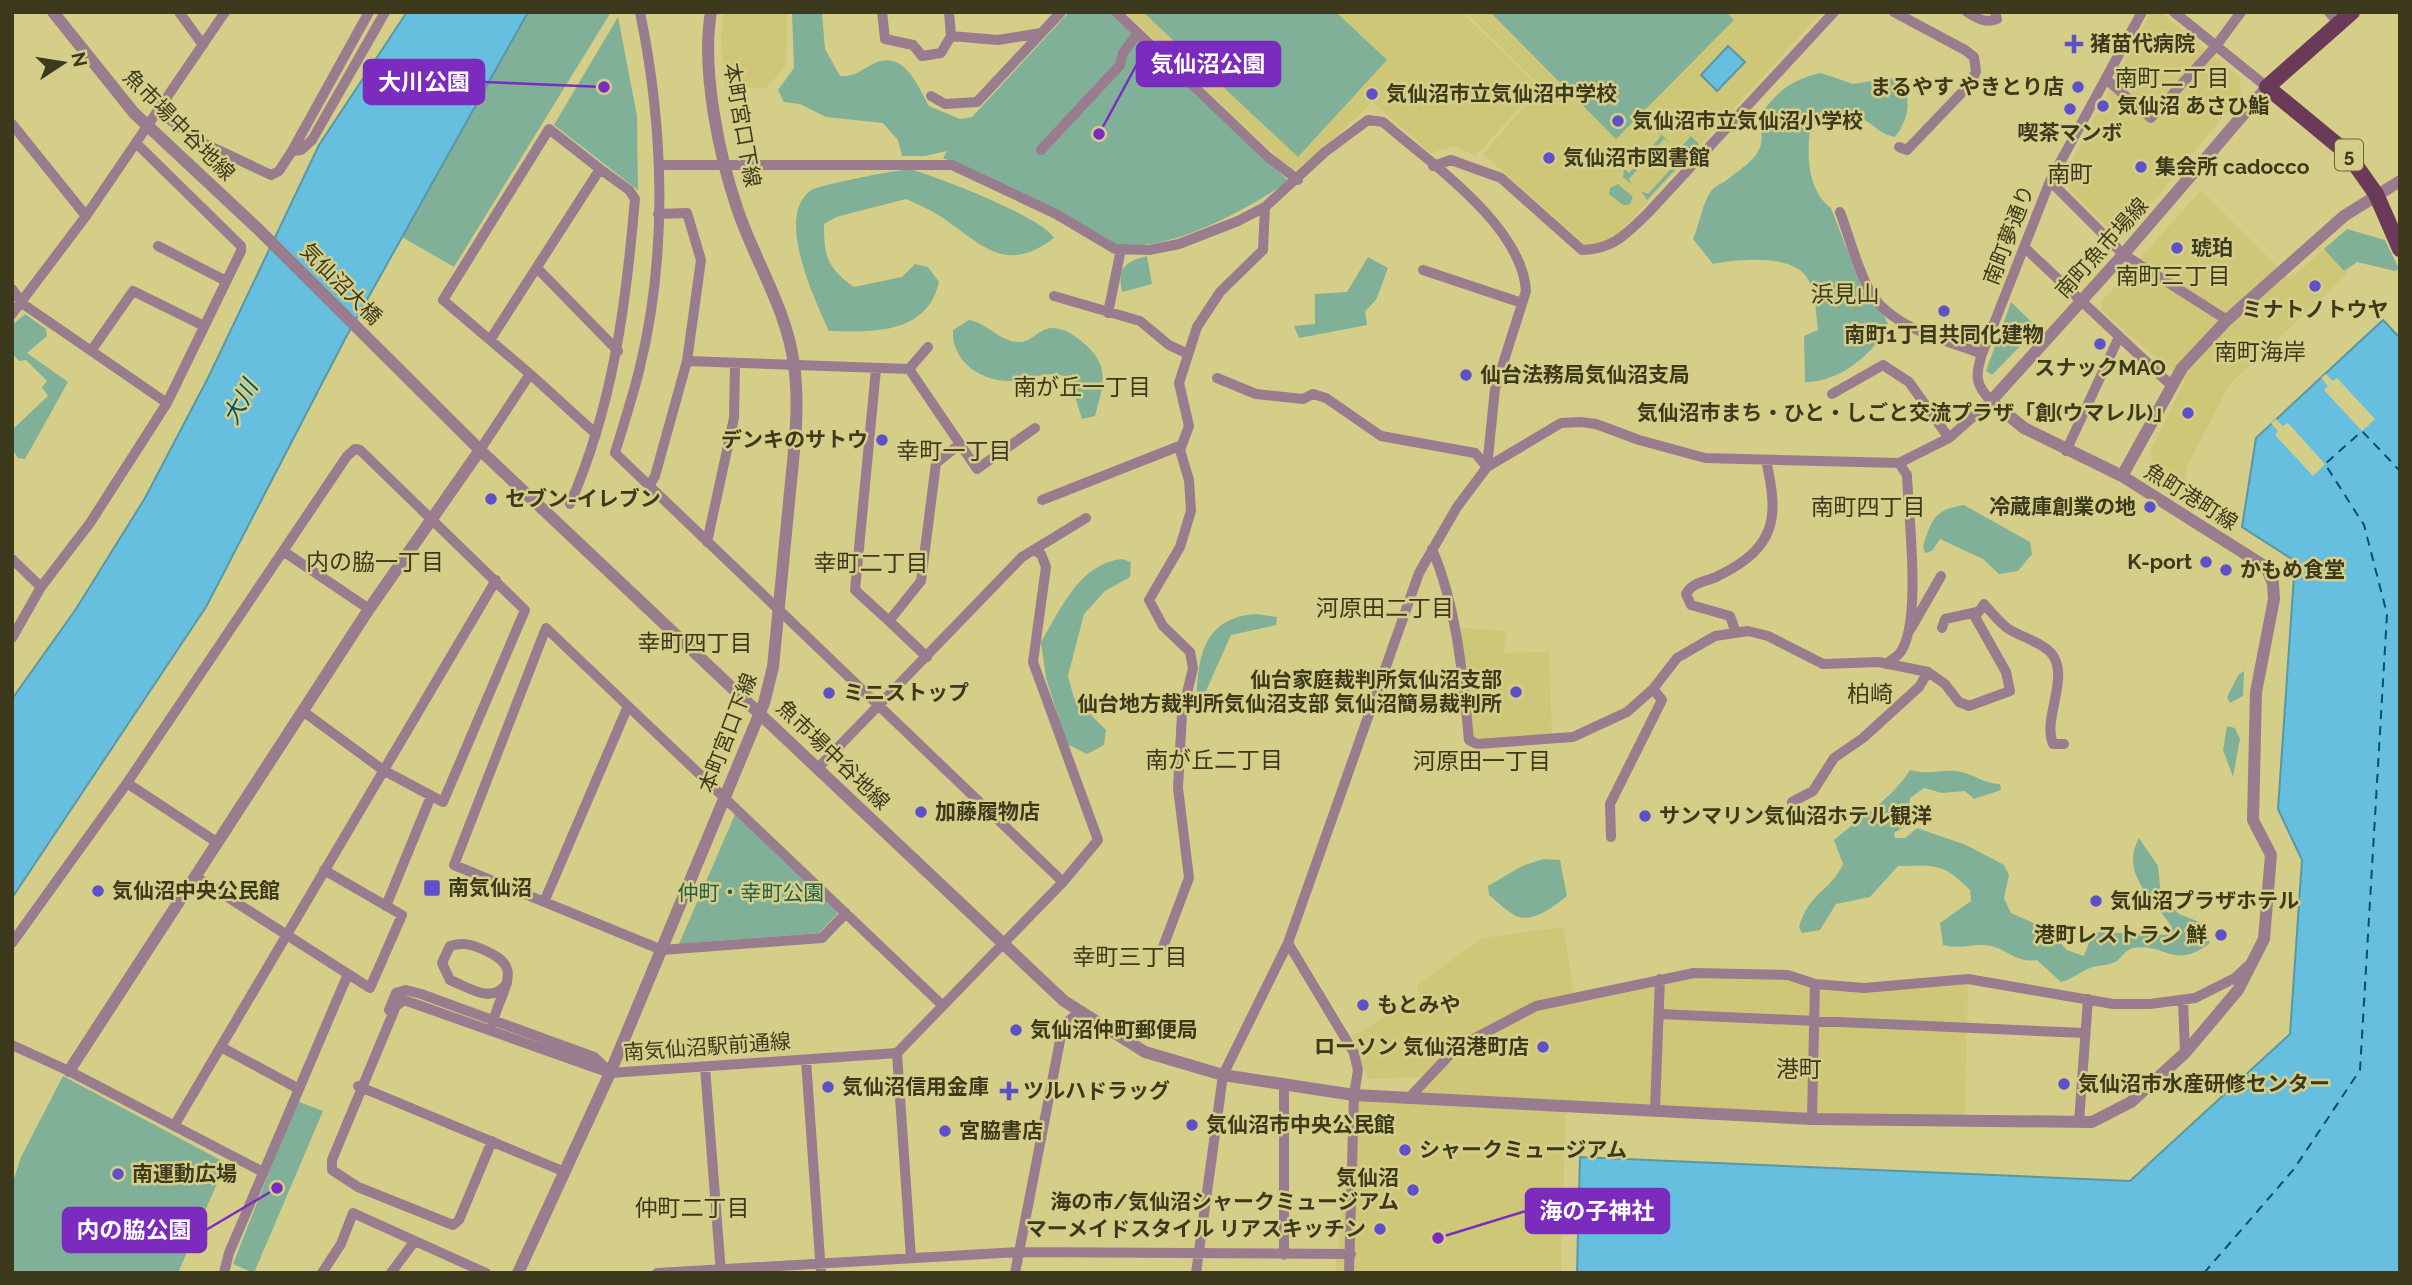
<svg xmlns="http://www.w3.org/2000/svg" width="2412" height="1285" viewBox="0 0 2412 1285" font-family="Raleway,'Noto Sans JP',sans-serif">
<rect width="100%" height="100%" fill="#d5ce88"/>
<path fill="#cfc778" d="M724,12H787L786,66L766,88L725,87L721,38Z
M1125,12H1462L1539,87L1475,156L1454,146L1431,153L1372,102L1329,144L1293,172Z
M1465,12H1822L1615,237L1603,244H1585L1483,154L1541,87Z
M2151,12H2161L2240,78L2241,95L2125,236L2116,237L2066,186L2064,175Z
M2201,190L2290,279L2324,249L2347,274L2230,384L2187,466L2184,494L2155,474L2150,451L2184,382L2102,311V301Z
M1453,627L1507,631L1503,653L1549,652L1552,739L1469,740Z
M1564,927L1574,997L1660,979L1788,975L1864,988L1968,979L1965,1120L1566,1107L1561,1273H1335L1354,1095L1410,1097L1423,1077L1368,1079L1353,1036L1419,996L1417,985L1482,938Z"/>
<path fill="#81b099" d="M525,12H611L454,267L402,237Z
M792,12H822L825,49L840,76C857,77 861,69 875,63C904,50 918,86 929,106L960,119L972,117L1069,12H1109L1289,181C1247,209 1169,254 1116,244C1099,241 1079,225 1063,217C1024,196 984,176 943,158L947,151L925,156H902L898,140L883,123L826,117L800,104L784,102L778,90L794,68Z
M1143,12H1336L1387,60L1298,157Z
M1490,12H1726L1734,20L1616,139Z
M618,17L637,116L638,190L554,125Z
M1821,73L1853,84L1890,78L1905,85C1910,106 1908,120 1895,137C1882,134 1880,131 1871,124C1852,111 1831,114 1811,120C1807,150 1805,188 1831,208L1863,291L1881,310L1888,324C1875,354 1838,383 1805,382L1804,336L1818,330C1816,315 1816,295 1809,281C1797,253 1737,259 1713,264L1693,239C1700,224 1703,198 1714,188C1718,184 1724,183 1728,179C1756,157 1767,153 1759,117C1776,92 1792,79 1821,73Z
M1657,131L1671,143L1664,139L1629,179L1632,185L1623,177L1624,169L1629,173L1661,136Z
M1691,136L1699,144L1647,200L1641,191L1648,194L1688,150L1683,145Z
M910,169C937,177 1043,217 1054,238C1004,276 981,243 940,216C929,209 917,204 906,199L836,217L824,224C824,256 827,268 854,287L902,277L915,264L928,267L939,282C927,335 872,332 829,331C815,300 775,217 810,191C817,185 897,170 910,169Z
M1618,184L1633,197L1629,205H1623L1609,194L1610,188Z
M2347,229L2385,240L2399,269L2395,271L2357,262L2344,271L2324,249Z
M1147,256L1152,284L1122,292C1117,267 1125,262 1147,256Z
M1368,257L1388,268L1376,300L1365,311L1367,325L1299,338L1294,326L1315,324V294L1347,292Z
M2011,302L2038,328L1992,375L1986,371Z
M25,314L46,329L47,336L27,353L68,382L25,459L18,458L12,449V430L48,396L42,387L47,381L26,360L19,361L12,353V325Z
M969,320C987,323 999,341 1018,342C1032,343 1038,329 1051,328C1064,328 1071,333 1080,340C1111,364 1104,383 1095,416L1082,419L1073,390L1064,376C1043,370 1026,382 1005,381C977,379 951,359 953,330Z
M1964,505L2030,542L2032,554L2018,571L1999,574L1983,559L1940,539L1932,551L1925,553L1923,546C1932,519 1934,510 1964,505Z
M1122,559L1131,562L1130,577L1105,591L1084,614L1068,676L1074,698L1106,730L1104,745L1087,754L1067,744L1046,678L1041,642C1060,610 1080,563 1122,559Z
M1255,614L1277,617L1276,625L1231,635L1205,693L1197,694C1198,652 1207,618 1255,614Z
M2244,671L2243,696L2230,703L2227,697L2239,674Z
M2227,726L2235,728L2240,739L2233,777L2223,750Z
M1910,770C1930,776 1943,768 1961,772C1976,775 1984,784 2000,784L2001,790L1974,799L1965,791L1942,793L1924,788L1910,798L1907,825L1894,833L1895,838H1905L1917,828L1966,845L2004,865L2009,875L2004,898L2011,913L2047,929L2067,950L2084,956L2093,932L2169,935L2172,927C2154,900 2119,873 2139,838L2158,866L2161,897L2179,914L2202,923L2210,943C2174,971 2165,942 2133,948C2125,950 2123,956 2117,961C2109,966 2098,965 2090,968C2079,972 2073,979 2061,982L2037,960C2015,964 2004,945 1983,945C1968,945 1959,949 1943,945L1940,923L1971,901L1970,890C1942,862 1936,866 1898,866L1870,897L1836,904L1820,930L1802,933L1799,927C1809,892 1830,892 1843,864L1834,840C1860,818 1892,799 1910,770Z
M736,812L838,913L819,933L679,944Z
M1544,859L1560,860L1567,896C1553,907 1529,927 1511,913C1503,908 1497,901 1489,895L1488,886L1522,866Z
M63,1076L226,1163L178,1273H12V1185L21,1157Z
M297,1101L323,1111L254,1273L233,1264Z"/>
<path fill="#67bfdf" stroke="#5a97a4" stroke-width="2" d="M407,12H528L345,339L206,607L12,898V699L76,609L145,498L208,378L319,145Z
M1728,46L1745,62L1717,91L1701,75Z
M2383,320L2400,338V1273H1577L1580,1157L2130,1181L2290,1034L2302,860L2278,809L2295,561L2242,527L2256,438Z"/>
<path fill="#d5ce88" d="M2326,374L2333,381L2337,378L2375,419L2362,431L2324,390L2328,386L2321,378Z
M2276,419L2283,426L2288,423L2325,464L2313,476L2275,435L2278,431L2271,423Z"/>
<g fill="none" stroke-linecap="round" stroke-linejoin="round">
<path stroke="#005167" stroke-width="2" stroke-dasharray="9 7" stroke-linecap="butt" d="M2204,1273L2294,1169L2360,1070L2387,614L2364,525L2325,464L2362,431L2400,471"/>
<path stroke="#997c8d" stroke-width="10" d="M179,12L203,45
M640,12C664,129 668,255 639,371C632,399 623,426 615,453L1063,882L897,1053L911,1258
M882,12L885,39L913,45L922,56L941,53L951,36L949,12
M1116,12L1268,157L1298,180
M1894,12L1965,50L1974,57L1976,71L1972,82L1907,150L1899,147
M1967,12C1977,18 1985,24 1997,19L1995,12
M2174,12L2267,87
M2329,12L2338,23
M951,36L998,40L1041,33
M2106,79L2151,118L2216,46L2241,12
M931,96L945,104L977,102L1061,12
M158,111L197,140L271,175L279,171L292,151L301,150L312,140L385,12
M12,124L86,216
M1041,150L1120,65L1123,53L1138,33
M292,151L369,12
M659,165H952L1056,214L1115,249L1149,250L1179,244L1238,221L1265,207L1325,152L1368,120L1383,122C1430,163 1522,225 1526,291L1495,389L1487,467
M1433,166L1451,160L1501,178L1582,250C1614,249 1626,234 1648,213L1834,12
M2050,181L2123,254L2227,320
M1840,212C1849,236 1856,264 1868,288C1888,328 1944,339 1982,354
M158,246L226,281
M2025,248L2172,386
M537,268L618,351
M1423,270L1522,303
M12,289L23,304L167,403
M1054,296L1140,321L1169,345L1188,354
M1108,313L1121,249
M12,314L86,216L225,12
M490,340L600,169L629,190L635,199C626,305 613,406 570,504
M91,351L133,291L204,326
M687,361L909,369L928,347
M876,369L855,590L889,621L921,581L936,463L960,444
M909,369L977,469L1035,428
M530,374L443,300L549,129L600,169
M1217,378L1256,394L1303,399L1313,394L1326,398L1381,436L1475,453L1487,467
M1832,394L1883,365L1909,382L1949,438
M480,450L530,374L596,434
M2066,451L2119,337
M649,486L655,476L687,361L701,260L687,213L658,214
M1042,500L1182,445
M707,542L734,418L735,364
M1432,549C1457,607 1463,677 1469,740L1477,744L1573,737L1627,712L1653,689L1677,658L1715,636L1748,631L1768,636L1823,664L1879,662L1928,672L1945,684L1959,702L1969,706L2010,691L2006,672L1975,617L1984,604C1991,612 1998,621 2007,628C2020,637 2040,641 2051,653C2071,676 2042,718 2053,744H2064
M1033,550L1041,554L1046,567L1033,662L1098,840L1063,882
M283,551L369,609
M12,559L41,587
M889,621L927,657
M1942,628L1945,619L1977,612
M1910,630L1941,576
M1736,633L1730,616L1691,605L1686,594C1693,581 1707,582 1718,576C1777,547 1779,518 1766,460
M12,638L41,587L90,523L167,403L241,251V246L136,143
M1886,664C1890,661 1896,657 1899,654C1923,626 1908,513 1907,475L1899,463
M818,768L1022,557L1086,518
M1792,802L1813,791L1834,758L1863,738L1919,687L1928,672
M1611,837L1610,804L1662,700L1653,689
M218,843L127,783L347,456L355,449L360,450L525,610L443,802L383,770L304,712
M196,877L370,988L402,915L324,870
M544,902L628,706
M386,906L431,796
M846,913L822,938L662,950L454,865L546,628C678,754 810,879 942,1005
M12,943L127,783
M1288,943L1354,1053L1358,1070L1354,1095L1349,1273
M1163,947L1189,878L1178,788L1182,714L1193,668L1190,652L1163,626L1149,600L1180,547L1191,511L1189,480L1180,450L1189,426L1179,383L1197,327L1220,292L1263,250L1265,207
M2183,1000L2185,1053
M389,1010L396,993L406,990L421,994L594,1057L607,1069
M1659,1014L2085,1033
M491,1024C495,1017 496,1011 499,1004C512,973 514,963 482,949C470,944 462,942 450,946L442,963L450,980C470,988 492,1005 507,983
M12,1045L69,1071L263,1172
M221,1047L299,1089
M806,1060L821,1273
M705,1067L721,1273
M358,1086L565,1172
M1409,1098L1456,1048L1536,1006L1694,973L1788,975L1815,984L1864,988L1968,979L2113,1004H2150L2195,998L2235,978L2249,965
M1655,1109L1660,979
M1812,1119L1815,984
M2079,1122L2088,999
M174,1126L496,580
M492,1141L459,1220L453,1225L358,1187L332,1170V1160L396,1006L404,1000L610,1073L897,1053
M1284,1255V1085
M224,1273L229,1253L348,974
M322,1273L341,1244L353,1213L486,1273
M391,1273L414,1242
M657,1273L1018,1252L1351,1254
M1015,1273L1063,1025L1081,1011
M1196,1273L1223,1075L1288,943L1419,573L1457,507L1487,467L1561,423L1580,422L1596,424L1639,440L1705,458L1899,463L1949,438L1991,401C1975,384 1975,376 1982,354L2050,181L2142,12"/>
<path stroke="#997c8d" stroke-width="12" d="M53,12L134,113L257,228L480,450L1064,1001L1145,1052L1223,1075L1354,1095L1812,1119L2092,1122L2131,1102L2185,1053L2238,990L2264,939L2271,855L2253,820L2256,692L2274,599L2273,583L2266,567L2122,476L2182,368L2227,320L2344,216L2400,181
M2122,476L2024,428L1991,401L2121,257L2267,87
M69,1071L369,609L480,450
M518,1273L610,1073L764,703L773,667C779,609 784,550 790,492C794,450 800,407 794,365C787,310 756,263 738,211C719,156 701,69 711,12"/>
<path stroke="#6c3a59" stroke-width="16" d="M2352,12L2267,87L2347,153L2376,194L2400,249"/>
</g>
<g fill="#5e50c8" stroke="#d5ce88" stroke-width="2.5">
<path d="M2070.5 33.5h7v7h7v7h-7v7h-7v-7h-7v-7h7z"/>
<circle cx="2078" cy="87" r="7"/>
<circle cx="1372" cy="94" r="7"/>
<circle cx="2103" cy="106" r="7"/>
<circle cx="2070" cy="109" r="7"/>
<circle cx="1618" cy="121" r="7"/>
<circle cx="1549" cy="158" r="7"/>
<circle cx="2141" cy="167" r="7"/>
<circle cx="2177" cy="248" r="7"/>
<circle cx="2315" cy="286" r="7"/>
<circle cx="1944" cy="311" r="7"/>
<circle cx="2100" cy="344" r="7"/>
<circle cx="1466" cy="375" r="7"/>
<circle cx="2188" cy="413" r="7"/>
<circle cx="882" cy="440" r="7"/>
<circle cx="491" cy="499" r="7"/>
<circle cx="2150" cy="507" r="7"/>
<circle cx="2206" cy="562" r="7"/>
<circle cx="2226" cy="570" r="7"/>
<circle cx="1516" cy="692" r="7"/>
<circle cx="829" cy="693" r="7"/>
<circle cx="921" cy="812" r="7"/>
<circle cx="1645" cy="816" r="7"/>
<rect x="423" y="879" width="18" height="18" rx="3.5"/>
<circle cx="98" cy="891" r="7"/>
<circle cx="2096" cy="901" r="7"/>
<circle cx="2221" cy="935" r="7"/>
<circle cx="1363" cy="1005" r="7"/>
<circle cx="1016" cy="1030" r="7"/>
<circle cx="1543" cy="1047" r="7"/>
<circle cx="2064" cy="1084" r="7"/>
<circle cx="828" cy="1087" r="7"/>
<path d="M1005.5 1080.5h7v7h7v7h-7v7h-7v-7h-7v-7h7z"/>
<circle cx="1192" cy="1125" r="7"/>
<circle cx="945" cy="1131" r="7"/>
<circle cx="1405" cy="1150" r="7"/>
<circle cx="118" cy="1174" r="7"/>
<circle cx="1413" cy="1190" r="7"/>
<circle cx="1380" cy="1229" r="7"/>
</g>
<g text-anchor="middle" stroke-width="5" stroke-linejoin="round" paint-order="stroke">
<rect fill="#d5ce88" stroke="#6a663c" stroke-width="2" x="2335" y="139.5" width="28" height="31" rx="5"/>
<g font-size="19" font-weight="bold" fill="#3c391c">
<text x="2349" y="162">5</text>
</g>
<g font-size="21" font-weight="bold" fill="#3c391c" stroke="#d5ce88" text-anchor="start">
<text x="2090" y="51">猪苗代病院</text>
<text x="2064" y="94" text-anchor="end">まるやす やきとり店</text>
<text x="1386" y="101">気仙沼市立気仙沼中学校</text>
<text x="2117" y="113">気仙沼 あさひ鮨</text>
<text x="1632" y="128">気仙沼市立気仙沼小学校</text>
<text x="2070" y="140" text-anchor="middle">喫茶マンボ</text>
<text x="1563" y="165">気仙沼市図書館</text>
<text x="2155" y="174">集会所 cadocco</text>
<text x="2191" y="255">琥珀</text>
<text x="2315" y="317" text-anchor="middle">ミナトノトウヤ</text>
<text x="1944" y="342" text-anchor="middle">南町1丁目共同化建物</text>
<text x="2100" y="375" text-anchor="middle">スナックMAO</text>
<text x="1480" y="382">仙台法務局気仙沼支局</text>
<text x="2174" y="420" text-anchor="end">気仙沼市まち・ひと・しごと交流プラザ「創(ウマレル)」</text>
<text x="868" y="447" text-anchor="end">デンキのサトウ</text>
<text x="505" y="506">セブン-イレブン</text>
<text x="2136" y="514" text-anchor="end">冷蔵庫創業の地</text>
<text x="2192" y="569" text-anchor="end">K-port</text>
<text x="2240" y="577">かもめ食堂</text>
<text x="1502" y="687" text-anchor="end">仙台家庭裁判所気仙沼支部<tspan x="1502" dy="24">仙台地方裁判所気仙沼支部 気仙沼簡易裁判所</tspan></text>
<text x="843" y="700">ミニストップ</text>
<text x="935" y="819">加藤履物店</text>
<text x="1659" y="823">サンマリン気仙沼ホテル観洋</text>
<text x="448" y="895">南気仙沼</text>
<text x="112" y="898">気仙沼中央公民館</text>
<text x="2110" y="908">気仙沼プラザホテル</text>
<text x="2207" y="942" text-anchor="end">港町レストラン 鮮</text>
<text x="1377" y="1012">もとみや</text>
<text x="1030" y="1037">気仙沼仲町郵便局</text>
<text x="1529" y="1054" text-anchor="end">ローソン 気仙沼港町店</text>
<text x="2078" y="1091">気仙沼市水産研修センター</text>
<text x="842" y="1094">気仙沼信用金庫</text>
<text x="1023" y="1098">ツルハドラッグ</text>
<text x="1206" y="1132">気仙沼市中央公民館</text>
<text x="959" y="1138">宮脇書店</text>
<text x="1419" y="1157">シャークミュージアム</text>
<text x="132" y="1181">南運動広場</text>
<text x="1399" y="1185" text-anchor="end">気仙沼<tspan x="1399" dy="24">海の市/気仙沼シャークミュージアム</tspan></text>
<text x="1366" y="1236" text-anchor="end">マーメイドスタイル リアスキッチン</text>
</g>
<g font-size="21" fill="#3c391c" stroke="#d5ce88">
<text transform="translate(179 125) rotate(45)" y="7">魚市場中谷地線</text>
<text transform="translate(742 125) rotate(80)" y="7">本町宮口下線</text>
<text transform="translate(2009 235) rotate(-69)" y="7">南町夢通り</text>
<text transform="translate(2102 248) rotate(-48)" y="7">南町魚市場線</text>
<text transform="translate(341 284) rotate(45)" y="7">気仙沼大橋</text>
<text transform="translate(2191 497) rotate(32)" y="7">魚町港町線</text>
<text transform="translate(728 733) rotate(-69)" y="7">本町宮口下線</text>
<text transform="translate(833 755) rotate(44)" y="7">魚市場中谷地線</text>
<text transform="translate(707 1047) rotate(-4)" y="7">南気仙沼駅前通線</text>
</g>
<g font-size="21" fill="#236047" stroke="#d5ce88">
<text x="751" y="900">仲町・幸町公園</text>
</g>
<g font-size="23" fill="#3c391c" stroke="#d5ce88">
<text x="2172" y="86">南町二丁目</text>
<text x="2070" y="182">南町</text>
<text x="2173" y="284">南町三丁目</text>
<text x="1845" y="302">浜見山</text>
<text x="2260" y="360">南町海岸</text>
<text x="1082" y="395">南が丘一丁目</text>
<text x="954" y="459">幸町一丁目</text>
<text x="1868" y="515">南町四丁目</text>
<text x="375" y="570">内の脇一丁目</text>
<text x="871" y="571">幸町二丁目</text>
<text x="1385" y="616">河原田二丁目</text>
<text x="695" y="651">幸町四丁目</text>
<text x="1870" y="702">柏崎</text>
<text x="1214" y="768">南が丘二丁目</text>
<text x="1482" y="769">河原田一丁目</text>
<text x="1130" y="965">幸町三丁目</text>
<text x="1799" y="1077">港町</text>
<text x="692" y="1216">仲町二丁目</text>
</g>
<g font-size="23" font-style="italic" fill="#005167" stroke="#d5ce88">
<text transform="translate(240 402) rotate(-61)" y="8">大川</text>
</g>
</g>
<path fill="none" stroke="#7b2cbf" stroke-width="2.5" d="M1099 134L1137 64M604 87L484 82M1438 1238L1526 1211M277 1188L206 1230"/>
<g fill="#7b2cbf" stroke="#d5ce88" stroke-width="2.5">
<circle cx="1099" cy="134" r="7"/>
<circle cx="604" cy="87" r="7"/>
<circle cx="1438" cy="1238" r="7"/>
<circle cx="277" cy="1188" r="7"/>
</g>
<g fill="#7b2cbf" stroke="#7b2cbf" stroke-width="2.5">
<rect x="1137" y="42" width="143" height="44" rx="7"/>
<rect x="364" y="60" width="120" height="44" rx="7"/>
<rect x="1526" y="1189" width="143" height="44" rx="7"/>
<rect x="63" y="1208" width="143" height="44" rx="7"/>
</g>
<g font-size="23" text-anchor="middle" font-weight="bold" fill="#fff">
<text x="1208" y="72">気仙沼公園</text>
<text x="424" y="90">大川公園</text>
<text x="1597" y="1219">海の子神社</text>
<text x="134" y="1238">内の脇公園</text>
</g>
<rect width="2412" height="1285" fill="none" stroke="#3c391c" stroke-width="28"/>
<g transform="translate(63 63) rotate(78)" stroke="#d5ce88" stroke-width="5" paint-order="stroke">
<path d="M0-5L12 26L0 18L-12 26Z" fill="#3c391c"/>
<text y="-10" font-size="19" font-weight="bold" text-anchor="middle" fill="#3c391c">N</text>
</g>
</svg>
